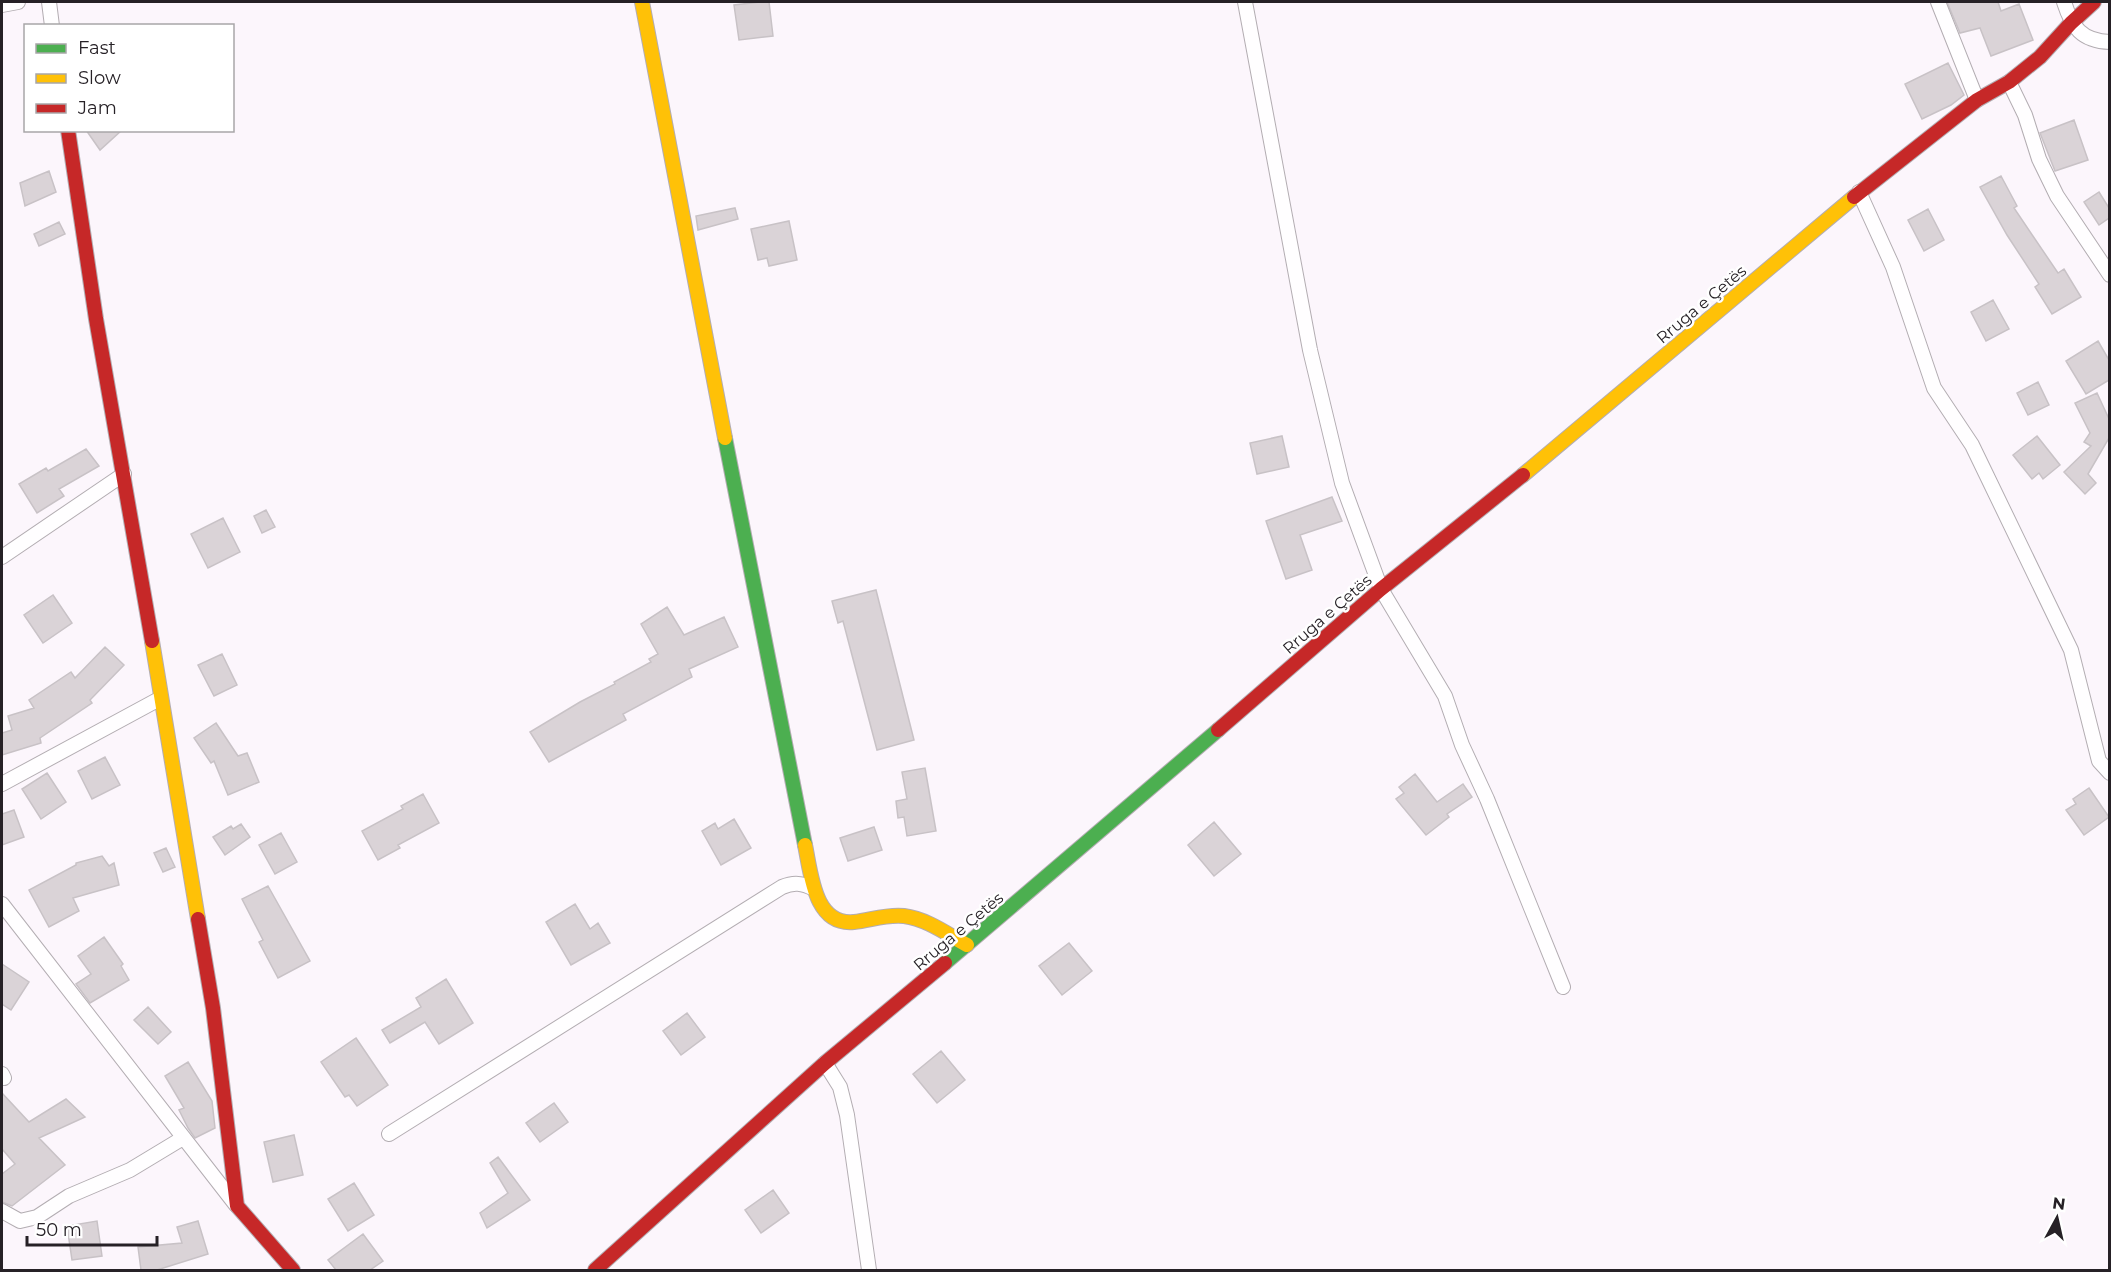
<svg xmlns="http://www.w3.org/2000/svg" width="2111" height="1272" viewBox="0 0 2111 1272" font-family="Montserrat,sans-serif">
<rect width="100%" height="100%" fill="#fcf6fc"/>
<path fill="#dad3d7" stroke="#c8c2c6" stroke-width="1.5" d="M760,2H769L773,36L739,40L734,5Z
M1947,2H1998L2001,11L2019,4L2033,40L1991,56L1980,28L1960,33Z
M1948,63L1964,95L1951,105L1922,119L1905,84Z
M2074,120L2088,160L2055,171L2040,133Z
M86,130H122L100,150Z
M49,171L56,192L25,206L20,183Z
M2001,176L2017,206L2014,208L2058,273L2064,269L2081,297L2052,314L2035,287L2039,284L2007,235L1980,187Z
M2099,192L2109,208V218L2099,225L2084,202Z
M735,208L738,219L698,230L696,216Z
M1928,209L1944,240L1924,251L1908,220Z
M789,221L797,260L769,266L767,258L758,260L751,229Z
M59,222L65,234L39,246L34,234Z
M1993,300L2009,329L1986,341L1971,312Z
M2098,341L2109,360V380L2086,394L2066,361Z
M2038,382L2049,405L2028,415L2017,393Z
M2097,393L2109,419V438L2088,474L2096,483L2085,494L2064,472L2091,446L2084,442L2090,433L2075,403Z
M1282,436L1289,467L1257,474L1250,443Z
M2037,436L2060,465L2043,479L2039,473L2032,479L2013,455Z
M86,449L99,466L59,489L64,496L37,513L19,484L46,468L48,471Z
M1332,497L1342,521L1300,535L1312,570L1286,579L1266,521Z
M266,510L275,527L262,533L254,516Z
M223,518L240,552L208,568L191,534Z
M876,590L914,740L877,750L843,621L838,623L832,601Z
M53,595L72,623L43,643L24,615Z
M667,607L684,635L724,617L738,647L689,669L692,677L623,714L626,720L549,762L530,732L580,702L615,684L614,682L651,662L649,659L658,654L641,624Z
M105,647L124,665L90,700L92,703L40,738L41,743L2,755V733L12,730L8,716L34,708L29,700L71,672L75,678Z
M222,654L237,685L214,696L198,665Z
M216,723L238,756L247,753L259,782L228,795L214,761L211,763L194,738Z
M105,757L120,785L92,799L78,771Z
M925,768L936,831L907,836L904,817L898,818L896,801L907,799L902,772Z
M47,773L66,802L41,819L22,789Z
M1415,774L1437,802L1463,784L1472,797L1447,814L1449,817L1426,835L1396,799L1404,793L1399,787Z
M2089,788L2109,817L2084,835L2066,810L2076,804L2073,799Z
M423,794L439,823L398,845L400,848L378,860L362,831L403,809L401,806Z
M14,810L24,837L2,845V814Z
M734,819L751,848L721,865L702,831L715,823L718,829Z
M1214,822L1241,854L1214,876L1188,845Z
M241,824L250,837L225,855L213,837L231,826L233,829Z
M874,827L882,850L848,861L840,838Z
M281,833L297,862L275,874L259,845Z
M166,848L175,867L163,872L154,853Z
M102,856L109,866L114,863L119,885L73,898L79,911L49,927L29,890L76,865V863Z
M268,886L310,961L278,978L259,942L263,940L242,899Z
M575,904L590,929L598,923L610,943L571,965L546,922Z
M104,937L123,964L121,966L129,980L90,1003L76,984L91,974L78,956Z
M1069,943L1092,971L1062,995L1039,966Z
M2,964L29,982L11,1010L2,1004Z
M446,979L473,1023L439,1044L425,1022L390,1043L382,1030L421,1007L416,998Z
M148,1007L171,1032L158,1044L134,1020Z
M687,1013L705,1037L681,1055L663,1031Z
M356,1038L388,1085L357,1106L349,1095L345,1097L321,1062Z
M941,1051L965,1080L937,1103L913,1074Z
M188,1062L212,1101L215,1128L195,1138L188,1128L179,1110L184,1108L165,1076Z
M2,1093L29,1122L66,1099L85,1117L39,1138L65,1165L12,1206L2,1202V1174L15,1164L2,1149Z
M554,1103L568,1122L540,1142L526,1123Z
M294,1135L303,1175L273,1182L264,1142Z
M498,1157L530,1200L487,1228L480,1213L508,1193L490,1163Z
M354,1183L374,1215L348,1231L328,1199Z
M773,1190L789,1213L761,1233L745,1210Z
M97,1221L102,1256L72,1260L67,1226Z
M198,1221L208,1254L157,1270H141L138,1247L182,1243L177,1227Z
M363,1234L383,1261L370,1270H336L328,1260Z"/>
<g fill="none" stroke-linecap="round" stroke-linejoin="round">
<g stroke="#b3adb2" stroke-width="16">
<path id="street" d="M49,2L52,26
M1245,2L1310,350L1342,483L1381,589L1445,696L1462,745L1487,799L1563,987
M1938,2L1977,100
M2064,2C2072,27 2081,41 2110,42
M2,5L18,2
M2009,82L2025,115L2039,159L2057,196L2110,275
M1859,192L1893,267L1934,388L1972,445L2071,650L2099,761L2110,773
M2,557L124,474
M2,784L161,698
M2,904L236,1205
M825,1063L840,1087L847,1115L869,1270
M2,1074L4,1078
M389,1134L782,887C794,882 802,883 814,889
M2,1211L20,1221L37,1217L69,1196L130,1170L183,1138"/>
</g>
<g stroke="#b3adb2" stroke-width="16">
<path id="fast" d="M725,438L805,845
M945,963L1218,730"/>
</g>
<g stroke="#b3adb2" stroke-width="16">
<path id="slow" d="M642,2L725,438
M1523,475L1854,197
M152,641L198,919
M805,845C811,873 814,926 854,922C871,920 887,914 904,916C927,919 947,934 967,945"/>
</g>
<g stroke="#b3adb2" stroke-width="16">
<path id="jam" d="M68,130L96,319L152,641
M1854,197L1977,100L2009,82L2040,57L2071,23L2094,2
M1218,730L1381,589L1523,475
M198,919L213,1008L237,1206L293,1270
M595,1270L825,1063L945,963"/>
</g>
<use href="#street" stroke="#fffeff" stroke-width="14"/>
<use href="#fast" stroke="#4caf50" stroke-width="14"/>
<use href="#slow" stroke="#ffc107" stroke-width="14"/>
<use href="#jam" stroke="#c62828" stroke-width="14"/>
</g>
<g text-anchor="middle" stroke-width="5" stroke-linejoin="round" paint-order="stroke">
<g font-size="16" fill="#262126" stroke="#fff">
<text transform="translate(1701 304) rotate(-40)" y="6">Rruga e Çetës</text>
<text transform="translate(1327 614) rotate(-41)" y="6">Rruga e Çetës</text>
<text transform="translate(958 931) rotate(-40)" y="6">Rruga e Çetës</text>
</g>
</g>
<rect width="2111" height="1272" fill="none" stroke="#262126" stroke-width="6"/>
<rect x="24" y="24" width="210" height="108" fill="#ffffff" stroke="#a8a6a8" stroke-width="1.5"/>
<rect x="36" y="44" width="30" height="9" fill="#4caf50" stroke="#a8a6a8" stroke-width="1.5"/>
<text x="78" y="54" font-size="18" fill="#262126">Fast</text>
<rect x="36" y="74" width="30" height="9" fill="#ffc107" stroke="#a8a6a8" stroke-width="1.5"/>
<text x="78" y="84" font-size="18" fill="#262126">Slow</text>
<rect x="36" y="104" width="30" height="9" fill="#c62828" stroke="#a8a6a8" stroke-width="1.5"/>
<text x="78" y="114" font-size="18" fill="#262126">Jam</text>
<g transform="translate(2057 1218) rotate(8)" stroke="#ffffff" stroke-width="4.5" paint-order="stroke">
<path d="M0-4.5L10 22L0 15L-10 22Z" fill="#262126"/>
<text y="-9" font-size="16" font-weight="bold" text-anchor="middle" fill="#262126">N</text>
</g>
<path d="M27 1236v9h130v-9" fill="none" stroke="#262126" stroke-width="3"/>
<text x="36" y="1236" font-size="18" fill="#262126" stroke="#ffffff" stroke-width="4.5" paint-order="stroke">50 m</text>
</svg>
